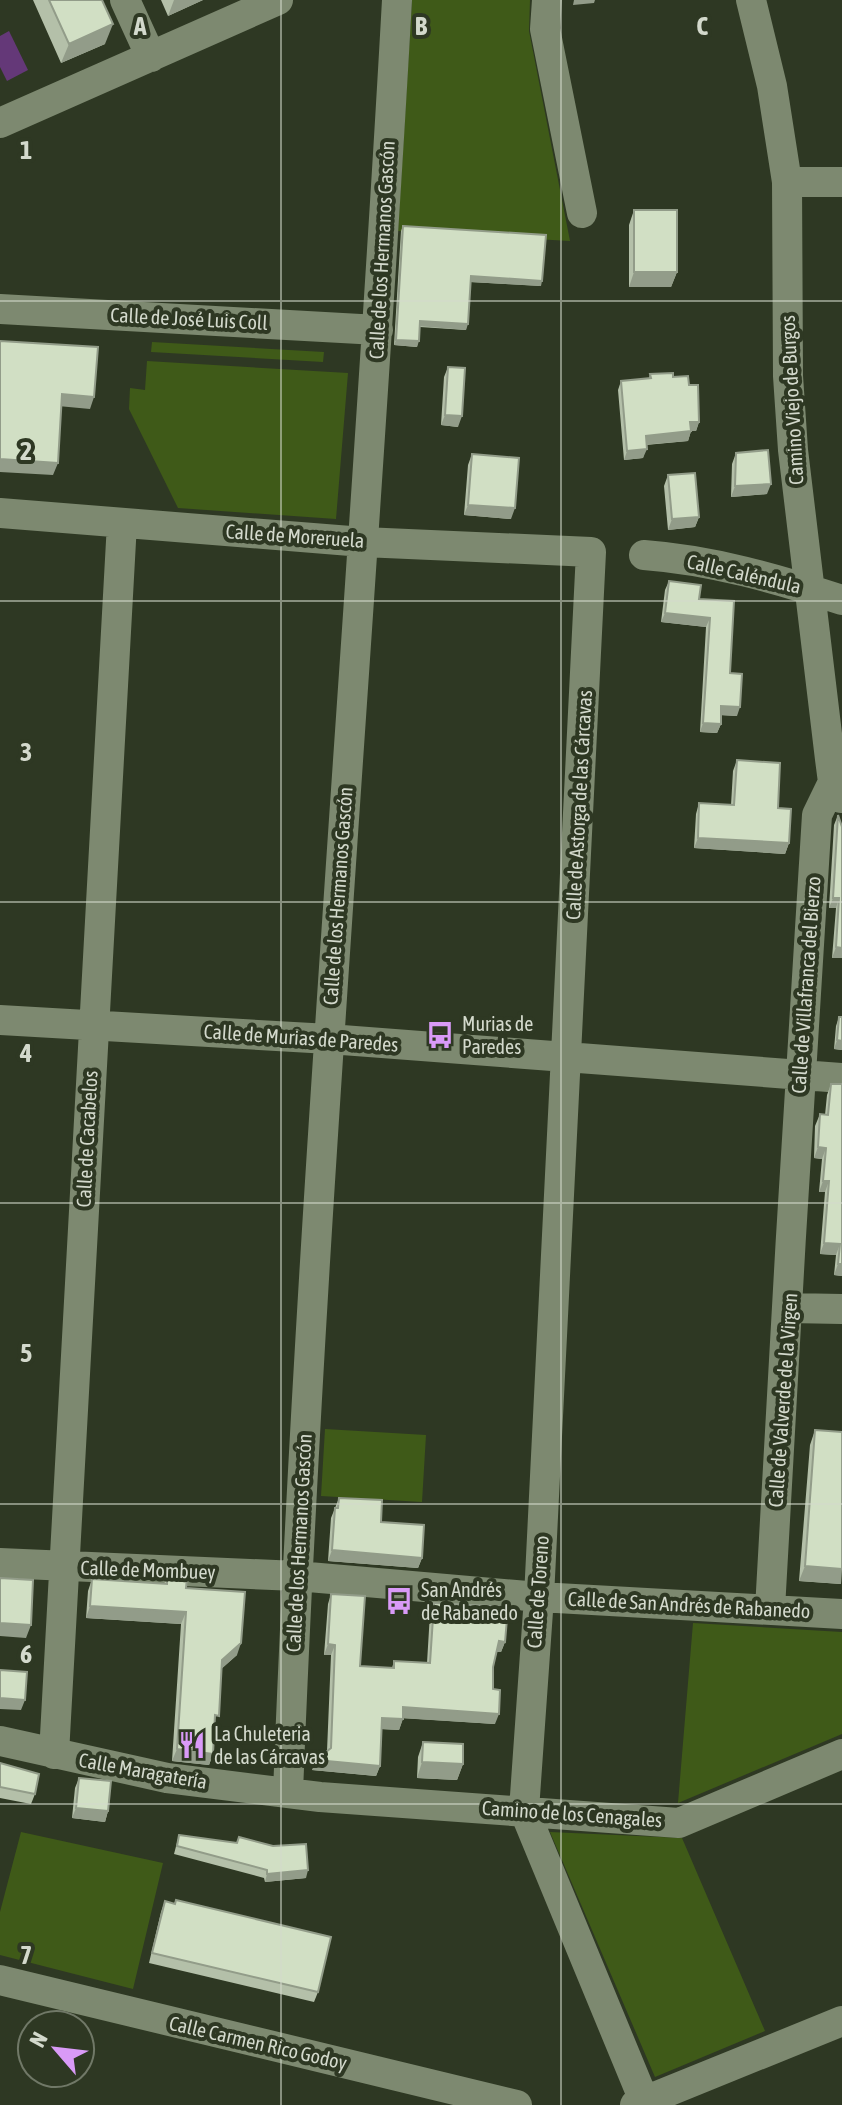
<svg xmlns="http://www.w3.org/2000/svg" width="842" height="2105" viewBox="0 0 842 2105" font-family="'Asap Condensed',sans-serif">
<rect width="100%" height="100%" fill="#2e3823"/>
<path fill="#3f5a18" d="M412,0H530L529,31L570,241L398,231Z
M152,342L324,352L323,362L151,352Z
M147,361L348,373L336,519L178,508L129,409L130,388L145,390Z
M325,1429L426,1435L422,1502L321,1496Z
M693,1623L842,1632V1734L678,1803Z
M21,1832L163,1863L133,1989L0,1955V1912Z
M550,1832L682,1838L765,2031L655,2077Z"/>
<path fill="#643878" d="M9,31L28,70L7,81L0,67V36Z"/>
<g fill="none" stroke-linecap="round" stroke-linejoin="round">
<path stroke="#7d8970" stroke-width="30" d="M125,0L151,57
M547,0L545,29L582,213
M751,0L772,86L787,182L788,376L793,450L830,759L833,782L841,798
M0,123L278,0
M787,182H842
M0,309L378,330
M0,513L363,542L591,552L539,1597L524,1810L645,2103
M644,555C712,560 778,579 842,600
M0,1020L329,1039L842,1078
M789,1308L842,1309
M0,1563L297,1576L539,1597L842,1614
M770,1609C785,1344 799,1080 817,815L833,782
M0,1741L167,1778L320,1797L679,1823L842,1754
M54,1754L122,523
M288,1793C311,1194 364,598 397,0
M0,1980L517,2105
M635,2105L842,2021"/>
</g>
<path fill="#b4c0a9" d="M33,0H102L105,44L61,63Z
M161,0H203L168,16Z
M634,210L677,272L671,287H629V225Z
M403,226L541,286L471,282L466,330L420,327L417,347L394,345L401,231Z
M448,367L458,427L441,425L444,377Z
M650,374L673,377L689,385L699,422L696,431H691L688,441L646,445L643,458L624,460L618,390L621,381L649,378Z
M736,453L767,494L731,497L732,464Z
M472,454L511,519L464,515L468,465Z
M668,475L699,517L695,527L668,530L664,486Z
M669,581L699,599L734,601L730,673L737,716L721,715V724L717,733L700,732L706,627L661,622L665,590Z
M737,760L778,808L789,843L785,854L694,848L696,814L699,803L731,805L733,771Z
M838,815L842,827V958H832L836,908H829L834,825Z
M839,1017L842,1050L834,1049L836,1026Z
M831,1084L842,1276L834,1275L836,1255L820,1254L825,1192H819L822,1159L814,1158L815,1126L820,1114L825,1115L827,1095Z
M815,1430L841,1584L799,1581L810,1445Z
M339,1498L381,1522L422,1558L418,1568L328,1561L331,1518Z
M167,1577L186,1588L237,1655L222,1668L214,1727L213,1754L209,1765L172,1761L181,1624L86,1618L88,1591L92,1579L164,1584Z
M331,1594L360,1666L392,1668L394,1661L427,1663L430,1613L434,1603L505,1642L501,1652H497L493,1667L495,1724L403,1718L399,1730L382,1729L380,1766L376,1776L312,1770L327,1751L331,1655H324L328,1604Z
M423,1742L463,1764L457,1780L417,1778L418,1757Z
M0,1763L35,1794L31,1804L0,1798Z
M79,1778L108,1811L105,1822L72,1818L75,1788Z
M179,1835L306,1878L265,1882L264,1878L174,1854Z
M165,1901L318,1992L314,2002L149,1963L161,1912Z"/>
<path fill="#929c89" d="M174,0H203L168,16Z
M574,0H595L594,3L573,5Z
M113,24L105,44L61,63L69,44Z
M634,272H677L671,287H629Z
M471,276L542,281L541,286L469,282Z
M420,321L468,324L466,330L418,326Z
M396,340L419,341L417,347L394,345Z
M62,394L94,397L90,409L58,406Z
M445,415L462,416L458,427L441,425Z
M690,422H699L696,431H687Z
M691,431L688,441L642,445L646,436Z
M647,449L643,458L624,460L627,451Z
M0,459L58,463L53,475L0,472Z
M771,484L767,494L731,497L735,486Z
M468,505L515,508L511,519L464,515Z
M699,517L695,527L668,530L672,519Z
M665,613L710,618L706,627L661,622Z
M721,706L740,707L737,716L718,715Z
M703,723L721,724L717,733L700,732Z
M698,838L789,843L785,854L694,848Z
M833,898H839L836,908H829Z
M836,947L842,948V958H832Z
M837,1040L842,1041V1050L834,1049Z
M818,1147L826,1148L822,1159L814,1158Z
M823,1181H829L825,1192H819Z
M824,1243L840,1244L836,1255L820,1254Z
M838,1264H842V1276L834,1275Z
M332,1550L422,1558L418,1568L328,1561Z
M805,1566L842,1569L841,1584L799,1581Z
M90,1606L186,1612L181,1624L86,1618Z
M0,1623L31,1625L26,1638L0,1636Z
M499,1641L505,1642L501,1652H495Z
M241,1643L237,1655L218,1672L222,1660Z
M328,1644L335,1645L331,1655H324Z
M0,1698L25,1700L21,1710L0,1709Z
M403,1707L499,1714L495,1724L399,1718Z
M382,1718L403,1719L399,1730L379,1729Z
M177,1749L213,1754L209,1765L172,1761Z
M316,1760L380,1766L376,1776L312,1770Z
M422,1762L463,1764L457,1780L417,1778Z
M76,1808L108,1811L105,1822L72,1818Z
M308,1870L306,1878L265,1882L267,1874Z"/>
<path fill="#d1dfc4" stroke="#929c89" stroke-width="2" d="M49,0H102L113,24L69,44Z
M634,210H677V272H634Z
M403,226L546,235L542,281L471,276L468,324L420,321L419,341L396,340Z
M0,341L98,347L94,397L62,394L58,463L0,459Z
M448,367L465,368L462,416L445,415Z
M673,373V377L688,376L689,385H698L699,422H690L691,431L646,436L647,449L627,451L621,381L651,378L650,374Z
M768,450L771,484L735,486L736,453Z
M472,454L519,458L515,508L468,505Z
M695,473L699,517L672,519L668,475Z
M669,581L701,585L699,599L734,601L730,673L742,674L740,707L721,706V724L703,723L710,618L665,613Z
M737,760L780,763L778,808L791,809L789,843L698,838L699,803L734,805Z
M838,815L842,827V948L836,947L839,898H833Z
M839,1017H842V1041L837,1040Z
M831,1084H842V1264H838L840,1244L824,1243L829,1181H823L826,1148L818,1147L820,1114L828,1115Z
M815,1430L842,1432V1569L805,1566Z
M339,1498L382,1500L381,1522L424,1525L422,1558L332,1550L335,1508H338Z
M167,1577L187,1578L186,1588L245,1592L241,1643L222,1660L219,1716L215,1715L213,1754L177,1749L186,1612L90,1606L92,1579L167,1584Z
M0,1578L33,1580L31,1625L0,1623Z
M331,1594L365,1596L360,1666L394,1668V1661L430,1663L434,1603L508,1607L505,1642L499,1641L493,1667V1689L500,1690L499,1714L403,1707V1719L382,1718L380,1766L316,1760L331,1748L335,1645L328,1644Z
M0,1670L27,1672L25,1700L0,1698Z
M423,1742L463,1744V1764L422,1762Z
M0,1763L39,1774L35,1794L0,1787Z
M79,1778L111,1781L108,1811L76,1808Z
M179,1835L237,1843L239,1837L273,1846L306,1844L308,1870L267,1874V1870L177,1846Z
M176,1900L331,1937L318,1992L152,1953L165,1901L175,1904Z"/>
<path fill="none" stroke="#d3d9cc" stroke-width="2" stroke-opacity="0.55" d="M281,0V2105M561,0V2105M0,301H842M0,601H842M0,902H842M0,1203H842M0,1504H842M0,1804H842"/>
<defs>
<g id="bus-bare" transform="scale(2.16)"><path d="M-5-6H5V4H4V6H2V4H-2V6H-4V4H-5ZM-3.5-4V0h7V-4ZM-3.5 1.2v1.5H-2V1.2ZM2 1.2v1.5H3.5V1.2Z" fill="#d99af7" stroke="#2e3823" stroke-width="2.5" paint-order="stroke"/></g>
<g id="restaurant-bare" transform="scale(2.16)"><path d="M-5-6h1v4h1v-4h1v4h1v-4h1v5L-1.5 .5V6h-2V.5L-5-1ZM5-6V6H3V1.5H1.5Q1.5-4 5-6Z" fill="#d99af7" stroke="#2e3823" stroke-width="2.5" paint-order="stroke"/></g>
</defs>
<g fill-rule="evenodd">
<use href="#bus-bare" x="440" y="1035"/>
<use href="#bus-bare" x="399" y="1601"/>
<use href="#restaurant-bare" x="192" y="1745"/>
</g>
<g text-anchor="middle" stroke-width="8" stroke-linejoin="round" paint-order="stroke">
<g font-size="20" fill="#d3d9cc" stroke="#2e3823">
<text transform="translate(382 250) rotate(-87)" y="7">Calle de los Hermanos Gascón</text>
<text transform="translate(189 319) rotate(3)" y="7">Calle de José Luis Coll</text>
<text transform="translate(792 400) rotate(-93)" y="7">Camino Viejo de Burgos</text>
<text transform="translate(295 536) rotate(4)" y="7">Calle de Moreruela</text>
<text transform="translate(744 574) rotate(13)" y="7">Calle Caléndula</text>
<text transform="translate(579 805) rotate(-87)" y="7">Calle de Astorga de las Cárcavas</text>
<text transform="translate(338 896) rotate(-86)" y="7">Calle de los Hermanos Gascón</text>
<text transform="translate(806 985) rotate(-86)" y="7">Calle de Villafranca del Bierzo</text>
<text transform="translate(301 1038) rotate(4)" y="7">Calle de Murias de Paredes</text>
<text transform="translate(87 1139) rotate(-87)" y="7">Calle de Cacabelos</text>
<text transform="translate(783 1400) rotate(-86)" y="7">Calle de Valverde de la Virgen</text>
<text transform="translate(299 1543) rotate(-87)" y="7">Calle de los Hermanos Gascón</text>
<text transform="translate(148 1570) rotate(2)" y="7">Calle de Mombuey</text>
<text transform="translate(538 1592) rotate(-86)" y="7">Calle de Toreno</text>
<text transform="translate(689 1605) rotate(3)" y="7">Calle de San Andrés de Rabanedo</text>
<text transform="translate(143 1771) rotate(10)" y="7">Calle Maragatería</text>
<text transform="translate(572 1814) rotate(4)" y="7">Camino de los Cenagales</text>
<text transform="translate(258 2043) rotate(13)" y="7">Calle Carmen Rico Godoy</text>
</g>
<g font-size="20" fill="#d3d9cc" stroke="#2e3823" text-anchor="start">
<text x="462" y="1031">Murias de<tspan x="462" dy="23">Paredes</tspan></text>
<text x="421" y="1597">San Andrés<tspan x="421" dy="23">de Rabanedo</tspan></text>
<text x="214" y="1741">La Chuleteria<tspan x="214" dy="23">de las Cárcavas</tspan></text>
</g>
</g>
<g font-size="26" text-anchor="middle" font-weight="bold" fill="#d3d9cc" stroke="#2e3823" stroke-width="8" stroke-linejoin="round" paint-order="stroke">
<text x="140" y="35">A</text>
<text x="421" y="35">B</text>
<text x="702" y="35">C</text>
<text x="26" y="159">1</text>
<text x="26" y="460">2</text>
<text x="26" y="761">3</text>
<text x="26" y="1062">4</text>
<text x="26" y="1362">5</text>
<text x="26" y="1663">6</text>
<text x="26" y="1964">7</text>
</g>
<g transform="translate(56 2049) rotate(298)"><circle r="38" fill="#2e3823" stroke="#707867" stroke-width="2"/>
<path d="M0-6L14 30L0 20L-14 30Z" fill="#d99af7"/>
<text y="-12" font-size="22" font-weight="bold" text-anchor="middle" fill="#d3d9cc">N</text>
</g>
</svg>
